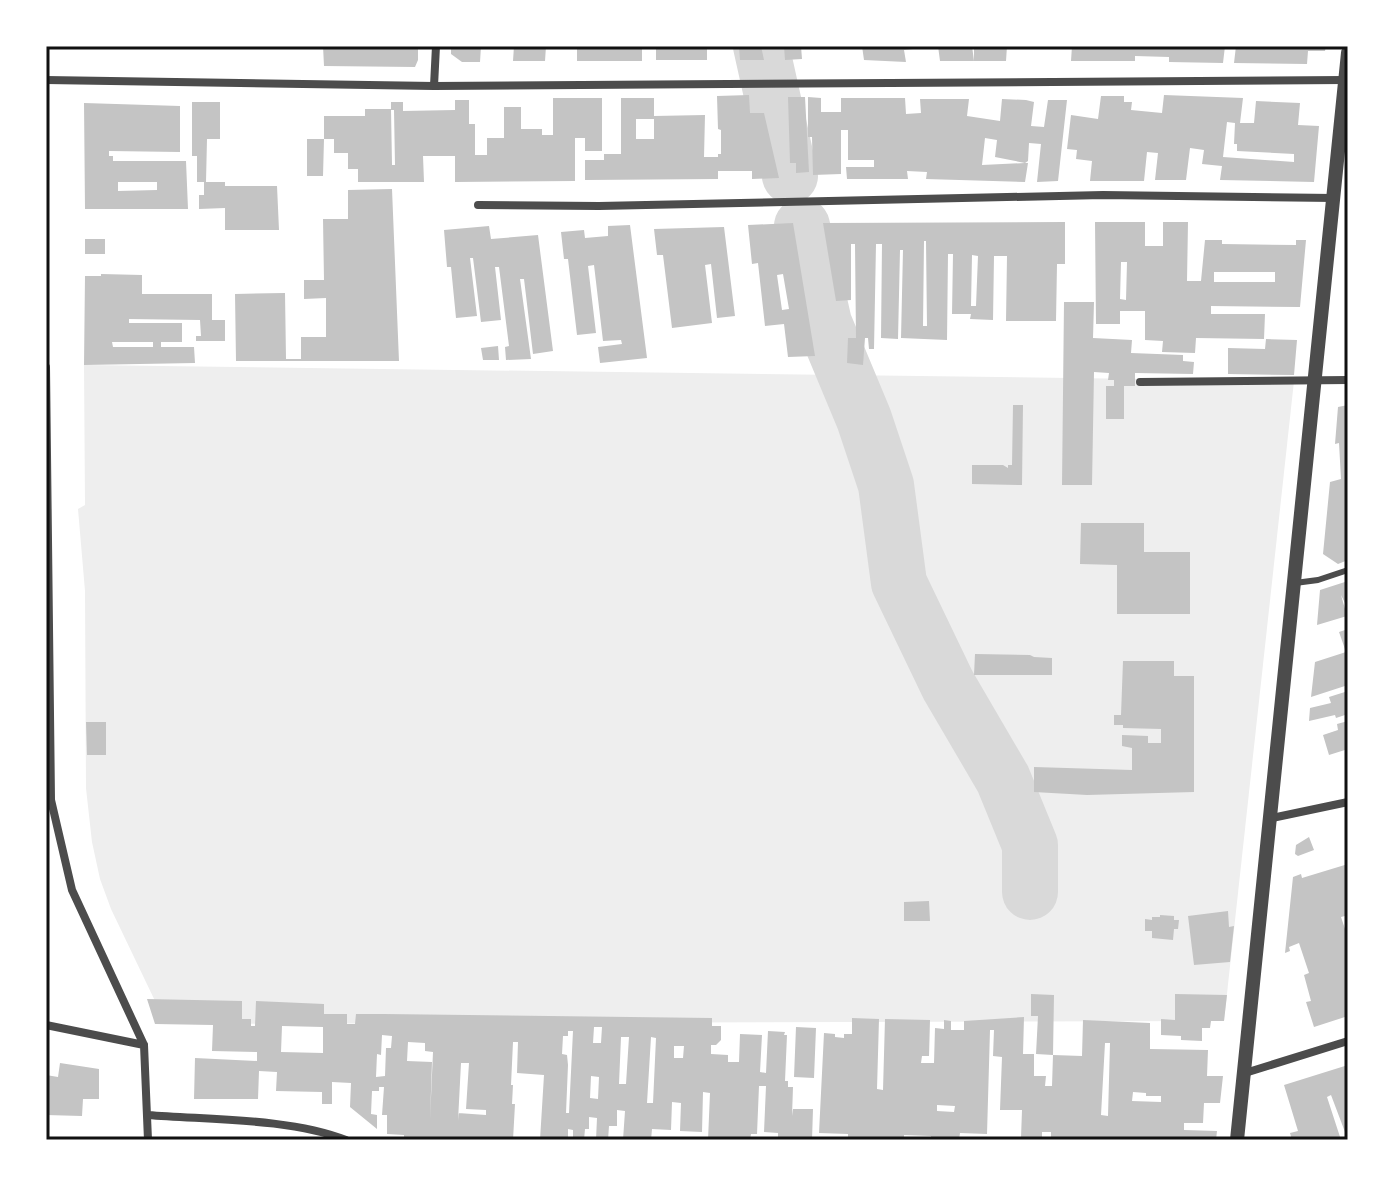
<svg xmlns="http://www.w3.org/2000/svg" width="1394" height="1186" viewBox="0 0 1394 1186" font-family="Figtree,sans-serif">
<rect width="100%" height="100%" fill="#fff"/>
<path fill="#eee" d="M84,365L1294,381L1224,1021L177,1024L156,1003L111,909L100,879L92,842L86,788L85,591L78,509L85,505Z"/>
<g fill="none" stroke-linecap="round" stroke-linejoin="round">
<path stroke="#d9d9d9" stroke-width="56" d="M761,46L790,176
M802,226L824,323L864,419L886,485L899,583L948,685L1003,779L1030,845V892"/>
</g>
<path fill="#c4c4c4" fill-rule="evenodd" d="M323,46H418V60L415,67L324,66Z
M451,46H481L480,62H462L451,54Z
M514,46H546L545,61H513Z
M577,46H642V61H577Z
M675,46H707V60H656V48Z
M739,46H761L764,60H740Z
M784,46H801L802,59L785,60Z
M862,46H921L922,48L904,50L906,62L864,60Z
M938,46H972L974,61H940Z
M974,46H1007L1006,61H974Z
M1072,46H1225L1223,63L1169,62V57L1135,56V61H1071Z
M1236,46H1326L1325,51H1308L1307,64L1234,63Z
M749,95L750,113H764L779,178L752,179V171H718V179L585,180V160H604V154H621V98H654V116L705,115L704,157H718V154H721V130L718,129L717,96ZM636,119H654V139H636Z
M1164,95L1243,98L1240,123H1254L1256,101L1300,103L1298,125L1319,126L1314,182L1220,180L1222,166L1202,164L1204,150L1190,148L1186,180H1155L1158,153L1147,152L1144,181H1090L1092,161L1076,159L1077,150L1067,149L1071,115L1098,119L1101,96H1124V102H1132L1131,110L1162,113ZM1227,122L1235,123L1234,144H1237V151L1294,154V162L1223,157Z
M788,97H805L809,172L796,173V163H790Z
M808,97L821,98V112H841V98H905L906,114L921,113L920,99H969L967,116L1000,121L1002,99L1026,100L1034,102L1031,126L1044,127L1048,100H1067L1058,181L1037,182L1041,144L1029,143L1028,161L1025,163H1028L1025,182L926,179L927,172L907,171L908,179H847L846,167H874V160H848V130H841V174L813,175L812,137H808ZM985,138L997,140L995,157L1025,163L982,165Z
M553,98H602V151H585V138H575V181L455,182V156H423L424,182H358V169H348V153H334V139H324L323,176H307V139H324V116H365V109H391L392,165H395L394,110H391V102H403V111L455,110V100H469V124H475V155H487V138H504V107H521V129H542V135H553Z
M192,102H220V139H207L206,182H225V186H277L279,230H225V208L199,209V195H204V182H197V156H192Z
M84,103L180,106V152L109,151V156H113V161H186L188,209H85ZM118,182H157V190L118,191Z
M392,189L399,361H236L235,294L285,293L286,359H301V337H326V298L304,299V280H324L323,219H348V190Z
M1065,222V264H1057L1056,321H1006L1007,256H994L993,320L970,319L971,314H952L953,254H948L947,340L901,338L903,250H900L898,339L881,338L882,244H876L874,349H869L868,338H865L863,365L847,363L848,338H856L855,244H851V300L836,301L823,223ZM924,241H926L927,326H923ZM972,255L978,256L976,306H971Z
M1095,222H1145V246H1163V222H1188L1187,281H1201L1205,240H1222V244L1296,245V240H1306L1300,307L1211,306V314H1265L1264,339L1196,338L1195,353L1162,352L1163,341L1145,340V311H1120V324H1096ZM1121,262H1127L1126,300L1120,299ZM1214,272H1275V282H1214Z
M793,223L815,356L788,357L784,324L765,326L758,263L752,264L748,225ZM783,274L789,309L782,310L777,275Z
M630,225L647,358L600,363L598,347L622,344L621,340L603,341L594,265L588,266L596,333L577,335L568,259H564L561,232L584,230L585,238L608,236V226Z
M489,226L491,239L538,235L553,351L533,354L524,279H520L531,359L506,360L505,347L509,346L499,267H495L501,320L481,322L473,258H470L477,316L456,318L451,267H447L444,230Z
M724,227L735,316L717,318L711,264L705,265L712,323L672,328L663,255H657L654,229Z
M85,239H105V254H85Z
M101,274L142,275V294H212V320H225V341H196V336H201L200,320L129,319V323H182V342H161V347H194L195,363L84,365L85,276H101ZM112,342H153V347H113Z
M1064,302H1094L1093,338L1132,340L1131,353L1183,355V361L1194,362L1193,374L1135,373V386H1124V419H1106V386H1114V380H1108L1109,373L1094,372L1092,485H1062Z
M1266,339L1297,340L1294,375L1228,374V348L1265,349Z
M498,346L499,360H483L481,348Z
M1013,405H1023L1022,485L972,484V465H1003L1008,468V465H1012Z
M1348,405V560L1338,564L1323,554L1330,482L1341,479L1339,443L1335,444L1338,407Z
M1081,523H1144V552H1190V614H1117V565L1080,564Z
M1348,581V609L1341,595L1347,616L1317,625L1320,590Z
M1348,629V685L1311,697L1315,662L1346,652L1339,632Z
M975,654L1030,655L1034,657L1052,658V675H974Z
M1123,661H1174V676H1194V792L1087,795L1034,792V767L1132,770V748L1122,746V735L1148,736V743H1161V729L1123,728V725H1114V715H1121Z
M1348,691V714L1336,718L1335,715L1309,721L1310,708L1331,703L1329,697Z
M1348,721V749L1329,755L1323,735L1338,730L1337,724Z
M86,722H106V755H87Z
M1309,837L1314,850L1298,856L1295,854L1296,845Z
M1348,864V924L1345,916L1341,917L1348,938V1016L1314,1027L1306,1002L1311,1001L1304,975L1309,973L1299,943L1289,947L1290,951L1285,953L1293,877L1301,874L1302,878Z
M929,901L930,921H904V902Z
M1228,911L1229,927L1234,926L1230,962L1194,965L1188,916Z
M1160,915L1174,916V920H1179L1178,929H1174L1173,940L1152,938V931H1145V919L1152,920V917H1160Z
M1031,994L1054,995L1053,1055L1036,1054L1038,1016H1031Z
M1175,994L1227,995L1224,1021H1211L1210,1028H1202V1041L1181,1040V1036L1161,1035V1019L1175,1020Z
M147,999L242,1001V1019H251V1026H255L256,1001L324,1004V1014H347V1024H355L356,1014H384L712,1018V1026H721V1040L716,1045H711V1054L728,1055V1062H739L740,1034L762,1035L760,1072L766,1073L768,1031L785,1032L784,1035H787L785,1081H788V1087H793L792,1116L793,1109H813L812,1140H778V1133L764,1132L766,1086H759L757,1134H751L750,1140H708L710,1093L703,1092L702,1132L680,1131L681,1103L672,1102L671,1130L652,1129L651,1140H623L625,1111L617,1110V1126H609L608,1140H596L597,1118L589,1117V1129H585L584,1140H573V1130L568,1129V1140H540L544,1075L517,1073L518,1042H513L511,1085H513L512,1104H515L513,1140H404V1135L387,1134V1115H382L384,1087H379V1091H372L371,1114L377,1115V1129L350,1107L351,1083L332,1082V1104H322V1092L276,1091L277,1072L259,1071L258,1099H194L195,1058L257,1061V1052L212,1051L213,1025L155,1024ZM282,1026L323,1027V1053L281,1052ZM594,1027H602L601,1043H593ZM568,1031H573L569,1113H566L568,1065L567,1055L562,1054L563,1036H568ZM382,1035L392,1036L391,1048H386L385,1076L376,1077L377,1054L381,1055ZM621,1037H629L626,1084H619ZM651,1037L656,1038L653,1103H647ZM408,1042L425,1043V1051L433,1052L430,1120L432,1062L407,1061ZM674,1046H684L683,1058H674ZM461,1063H469L466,1109L486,1110V1115L458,1113V1121ZM591,1076L599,1077L598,1099L590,1098Z
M1024,1017L1023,1054H1034V1076H1046L1045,1086H1052L1053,1055L1082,1056L1083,1020L1150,1023V1049L1208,1050L1207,1076H1223L1220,1103H1204L1203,1123H1184V1130L1217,1131L1216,1140H1051V1132H1042V1138H1021L1022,1110H1000L1002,1057L993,1056L994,1030H990L987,1134L960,1133L959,1140H931V1136L904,1135V1140H848V1134L819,1133L824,1033L835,1034V1037L844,1038V1034H852V1018L879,1019L877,1089L883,1090L885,1019L930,1020L929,1056H922L921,1063H934L935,1028L944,1029V1020L951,1021V1030H964V1021ZM1105,1043H1110L1108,1116L1101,1115ZM1133,1092L1146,1093V1096H1161V1102L1132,1101ZM937,1105L955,1106L954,1112L937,1111Z
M796,1027L816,1028L814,1078L794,1077Z
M60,1063L99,1069V1099H83L82,1116L46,1115V1075L58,1077Z
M1348,1065V1140L1331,1095L1327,1097L1341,1140H1292L1290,1133L1298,1131L1284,1085Z"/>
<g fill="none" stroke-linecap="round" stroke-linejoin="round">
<path stroke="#4c4c4c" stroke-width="6" d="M1295,583L1318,580L1348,570"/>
<path stroke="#4c4c4c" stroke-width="8" d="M46,80L434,86L1345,80
M434,86L436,46
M478,205L599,206L1103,195L1334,198
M46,367L51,800L72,890L144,1045L148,1140
M1140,382L1348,380
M1272,818L1348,802
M46,1025L144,1045
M1245,1073L1348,1041
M148,1115C209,1120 290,1118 346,1140"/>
<path stroke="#4c4c4c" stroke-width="14" d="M1237,1140L1348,53"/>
</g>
<rect width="1394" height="1186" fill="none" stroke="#ffffff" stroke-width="96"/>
<rect x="48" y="48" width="1298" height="1090" fill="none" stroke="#111" stroke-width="3"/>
</svg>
